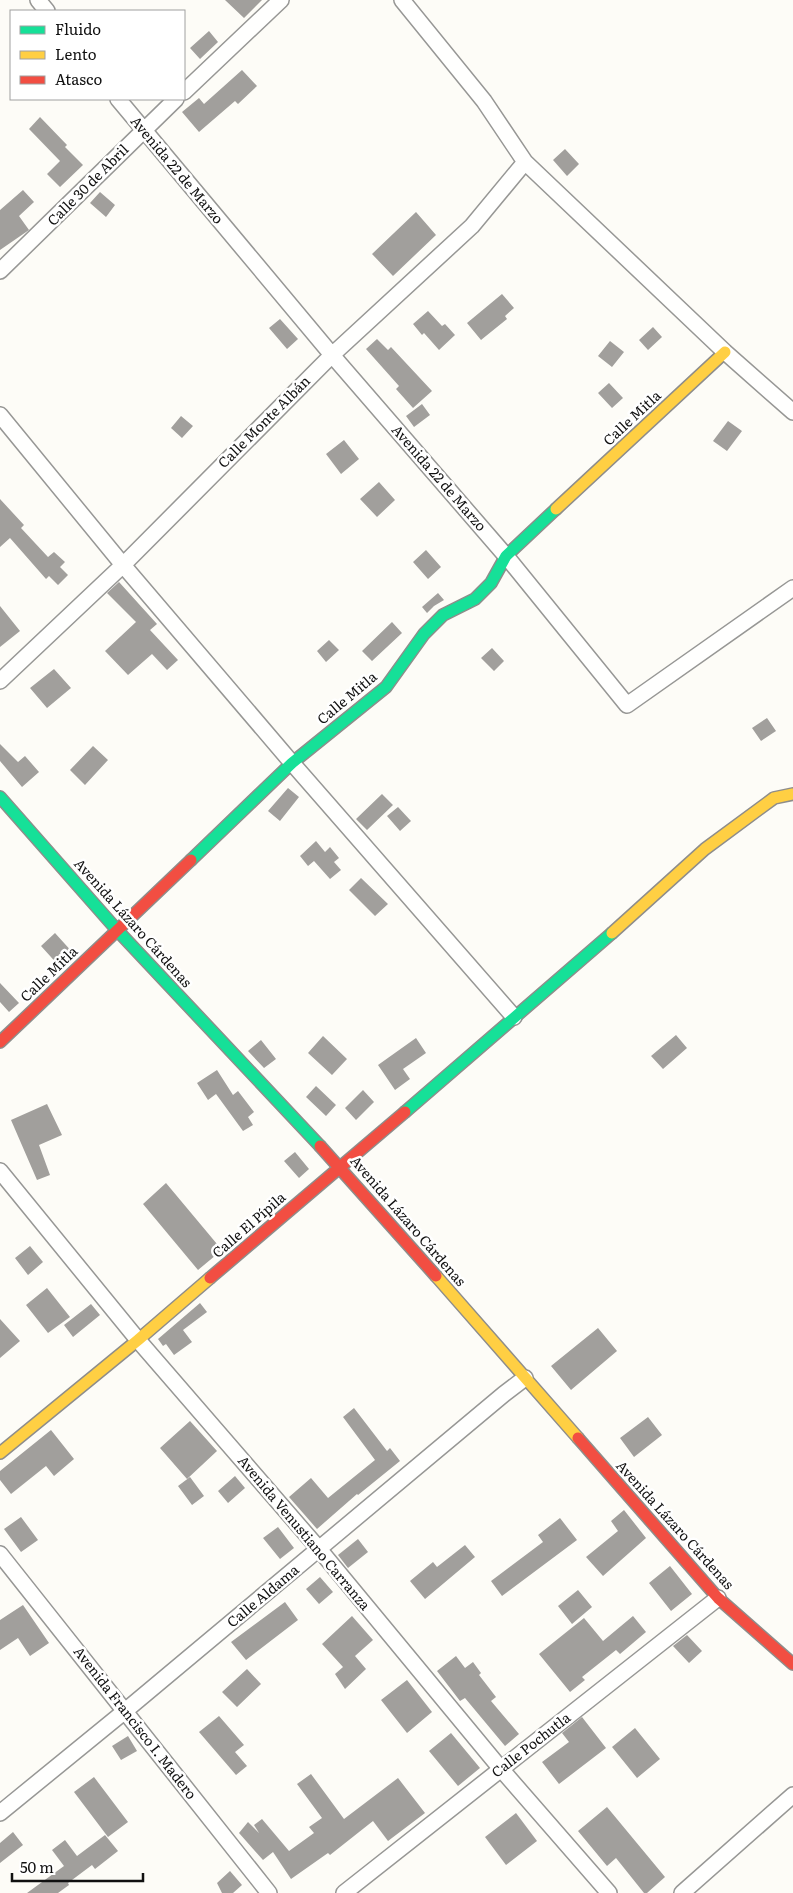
<svg xmlns="http://www.w3.org/2000/svg" width="793" height="1893" viewBox="0 0 793 1893" font-family="Literata,serif">
<rect width="100%" height="100%" fill="#fdfcf7"/>
<path fill="#a19f9c" d="M225,0H262L244,18Z
M209,31L218,42L200,59L190,48Z
M242,70L257,86L238,104L235,101L199,132L182,112L199,98L204,104Z
M40,117L67,145L65,147L83,165L60,187L47,174L60,161L29,129Z
M565,149L579,164L567,176L553,160Z
M23,190L34,202L19,216L29,230L0,250V210Z
M100,192L115,205L106,217L90,203Z
M416,212L436,235L393,276L372,254Z
M502,294L514,308L505,316L507,319L481,340L467,323Z
M428,311L442,326L445,324L455,335L439,350L424,333L422,335L413,324Z
M280,319L298,339L287,349L269,328Z
M653,327L662,337L648,350L639,340Z
M377,339L388,350L391,347L432,391L413,408L396,389L399,386L366,349Z
M610,341L624,352L612,367L598,356Z
M609,383L623,398L612,408L598,393Z
M422,404L430,415L414,427L406,416Z
M181,416L193,426L182,438L171,428Z
M728,421L742,431L727,451L713,441Z
M344,440L359,459L341,474L326,454Z
M379,482L395,500L377,517L360,499Z
M0,499L24,525L21,528L48,557L54,552L65,562L60,567L68,575L58,585L49,576L46,579L10,538L0,547Z
M426,550L441,567L428,579L413,562Z
M119,582L157,624L150,630L178,660L167,670L152,654L128,675L105,651L136,622L107,593Z
M438,593L444,600L434,606L427,613L422,607Z
M0,606L20,631L0,647Z
M392,622L402,633L372,661L362,651Z
M329,640L339,650L326,662L317,651Z
M492,648L504,661L494,671L481,658Z
M54,669L71,688L47,708L30,688Z
M767,718L776,731L761,741L752,728Z
M0,744L18,762L25,756L39,772L22,787L0,761Z
M93,746L108,760L85,785L70,770Z
M288,788L299,797L280,821L268,811Z
M382,794L393,805L367,830L356,819Z
M398,807L411,821L400,831L387,816Z
M316,841L325,852L330,847L339,858L334,862L341,870L330,879L314,861L308,866L300,856Z
M361,878L388,904L375,916L349,890Z
M55,933L74,954L60,967L41,946Z
M0,983L19,1003L9,1012L0,1002Z
M676,1035L687,1048L663,1069L651,1056Z
M323,1036L347,1059L332,1075L308,1053Z
M416,1038L426,1053L403,1069L410,1079L395,1090L378,1065Z
M261,1040L276,1059L264,1068L248,1051Z
M217,1070L233,1095L238,1091L254,1112L248,1117L253,1125L243,1131L216,1094L208,1100L197,1083Z
M316,1086L336,1105L326,1116L306,1097Z
M363,1090L374,1102L356,1120L345,1108Z
M47,1104L62,1135L39,1145L50,1175L37,1180L11,1120Z
M295,1152L309,1169L299,1178L284,1161Z
M166,1183L222,1250L198,1270L143,1204Z
M30,1246L43,1262L28,1275L15,1258Z
M47,1288L70,1317L48,1333L26,1305Z
M200,1303L207,1312L183,1330L192,1342L174,1355L166,1344L163,1346L158,1339Z
M91,1304L100,1315L73,1337L64,1325Z
M0,1319L20,1341L0,1358Z
M598,1328L617,1351L571,1390L551,1366Z
M354,1408L387,1451L390,1448L400,1461L358,1495L357,1494L317,1529L289,1497L311,1478L328,1498L375,1460L343,1417Z
M648,1417L662,1435L634,1457L620,1438Z
M190,1421L217,1451L187,1479L160,1448Z
M51,1430L74,1459L54,1476L46,1466L11,1494L0,1480V1471Z
M235,1476L245,1488L228,1503L218,1491Z
M190,1477L204,1496L192,1505L178,1486Z
M624,1510L646,1538L603,1576L586,1557L618,1531L611,1521Z
M21,1517L38,1540L21,1552L4,1529Z
M560,1518L577,1540L502,1596L491,1581L543,1542L538,1535Z
M278,1527L294,1548L280,1559L263,1538Z
M358,1539L368,1552L348,1568L338,1555Z
M465,1545L475,1557L425,1599L410,1581L433,1562L437,1567Z
M670,1566L692,1594L671,1611L649,1583Z
M320,1577L333,1592L319,1604L306,1589Z
M578,1590L592,1607L572,1624L558,1606Z
M285,1602L298,1620L246,1660L231,1642Z
M23,1605L49,1643L30,1656L18,1638L0,1650V1620Z
M352,1616L373,1640L355,1656L366,1669L345,1689L335,1674L343,1667L322,1644Z
M633,1616L646,1632L620,1654L616,1650L582,1677L585,1680L570,1692L539,1654L584,1618L603,1641Z
M687,1635L702,1651L689,1663L673,1646Z
M456,1656L465,1668L473,1662L481,1673L479,1675L496,1697L491,1701L519,1734L505,1746L465,1698L460,1701L437,1671Z
M247,1669L261,1684L237,1707L222,1692Z
M407,1680L432,1712L407,1733L381,1700Z
M219,1716L244,1745L235,1752L247,1766L236,1775L199,1732Z
M582,1717L606,1748L559,1784L542,1762L569,1742L562,1733Z
M635,1728L660,1759L637,1778L612,1747Z
M451,1733L480,1768L458,1786L429,1751Z
M128,1736L137,1751L121,1760L112,1746Z
M311,1774L344,1819L398,1778L425,1813L388,1841L373,1821L330,1855L328,1853L291,1879L273,1852L263,1860L239,1833L248,1822L259,1833L254,1825L262,1819L289,1851L314,1833L309,1827L322,1818L297,1784Z
M94,1777L128,1822L108,1837L74,1792Z
M607,1807L665,1877L647,1893H644L616,1858L607,1866L578,1831Z
M516,1813L537,1841L506,1865L485,1837Z
M13,1832L23,1845L0,1863V1843Z
M105,1835L118,1851L95,1869L92,1865L68,1883L69,1885L58,1893H27L64,1866L52,1850L65,1840L77,1856Z
M230,1871L242,1885L233,1893H222L217,1883Z"/>
<g fill="none" stroke-linecap="round" stroke-linejoin="round">
<g stroke="#979795" stroke-width="18">
<path id="street" d="M38,0L47,11
M402,0L484,101L525,162L725,352L793,412
M184,92L281,0
M118,99L332,355L506,556L627,705L793,588
M0,271L176,99
M0,415L123,565L292,763L514,1017
M0,681L123,565L332,355L472,226L525,162
M0,1171L138,1340L319,1549L501,1769L609,1893
M0,1554L269,1893
M0,1813L125,1711L504,1394L525,1378
M344,1893L718,1598
M682,1893L793,1795"/>
</g>
<g stroke="#8e8d8b" stroke-width="14">
<path id="fast" d="M0,797L117,930L320,1146
M191,860L292,763L386,687L424,634L443,615L475,599L491,583L506,556L556,509
M405,1112L612,933"/>
</g>
<g stroke="#8e8d8b" stroke-width="14">
<path id="slow" d="M556,509L725,352
M612,933L705,849L774,798L793,794
M436,1276L578,1438
M0,1453L138,1340L210,1278"/>
</g>
<g stroke="#8e8d8b" stroke-width="14">
<path id="jam" d="M0,1042L191,860
M320,1146L436,1276
M210,1278L405,1112
M578,1438L718,1598L793,1664"/>
</g>
<use href="#street" stroke="#fffffe" stroke-width="15"/>
<use href="#fast" stroke="#16e098" stroke-width="11"/>
<use href="#slow" stroke="#ffcf43" stroke-width="11"/>
<use href="#jam" stroke="#f24e42" stroke-width="11"/>
</g>
<g text-anchor="middle" stroke-width="5" stroke-linejoin="round" paint-order="stroke">
<g font-size="14" fill="#111" stroke="#fff">
<text transform="translate(177 170) rotate(50)" y="5">Avenida 22 de Marzo</text>
<text transform="translate(88 185) rotate(-45)" y="5">Calle 30 de Abril</text>
<text transform="translate(632 418) rotate(-43)" y="5">Calle Mitla</text>
<text transform="translate(264 422) rotate(-45)" y="5">Calle Monte Albán</text>
<text transform="translate(439 478) rotate(49)" y="5">Avenida 22 de Marzo</text>
<text transform="translate(347 698) rotate(-40)" y="5">Calle Mitla</text>
<text transform="translate(133 923) rotate(48)" y="5">Avenida Lázaro Cárdenas</text>
<text transform="translate(49 974) rotate(-44)" y="5">Calle Mitla</text>
<text transform="translate(408 1221) rotate(49)" y="5">Avenida Lázaro Cárdenas</text>
<text transform="translate(249 1225) rotate(-41)" y="5">Calle El Pípila</text>
<text transform="translate(675 1525) rotate(48)" y="5">Avenida Lázaro Cárdenas</text>
<text transform="translate(304 1533) rotate(50)" y="5">Avenida Venustiano Carranza</text>
<text transform="translate(263 1596) rotate(-40)" y="5">Calle Aldama</text>
<text transform="translate(135 1723) rotate(52)" y="5">Avenida Francisco I. Madero</text>
<text transform="translate(531 1745) rotate(-38)" y="5">Calle Pochutla</text>
</g>
</g>
<rect x="10" y="10" width="175" height="90" fill="#ffffff" stroke="#a0a0a0"/>
<rect x="20" y="26" width="25" height="8" fill="#16e098" stroke="#a0a0a0"/>
<text x="55" y="35" font-size="15" fill="#111111">Fluido</text>
<rect x="20" y="51" width="25" height="8" fill="#ffcf43" stroke="#a0a0a0"/>
<text x="55" y="60" font-size="15" fill="#111111">Lento</text>
<rect x="20" y="76" width="25" height="8" fill="#f24e42" stroke="#a0a0a0"/>
<text x="55" y="85" font-size="15" fill="#111111">Atasco</text>
<path d="M12 1873v8h131v-8" fill="none" stroke="#111111" stroke-width="2.5"/>
<text x="20" y="1873" font-size="15" fill="#111111" stroke="#ffffff" stroke-width="4" paint-order="stroke">50 m</text>
</svg>
